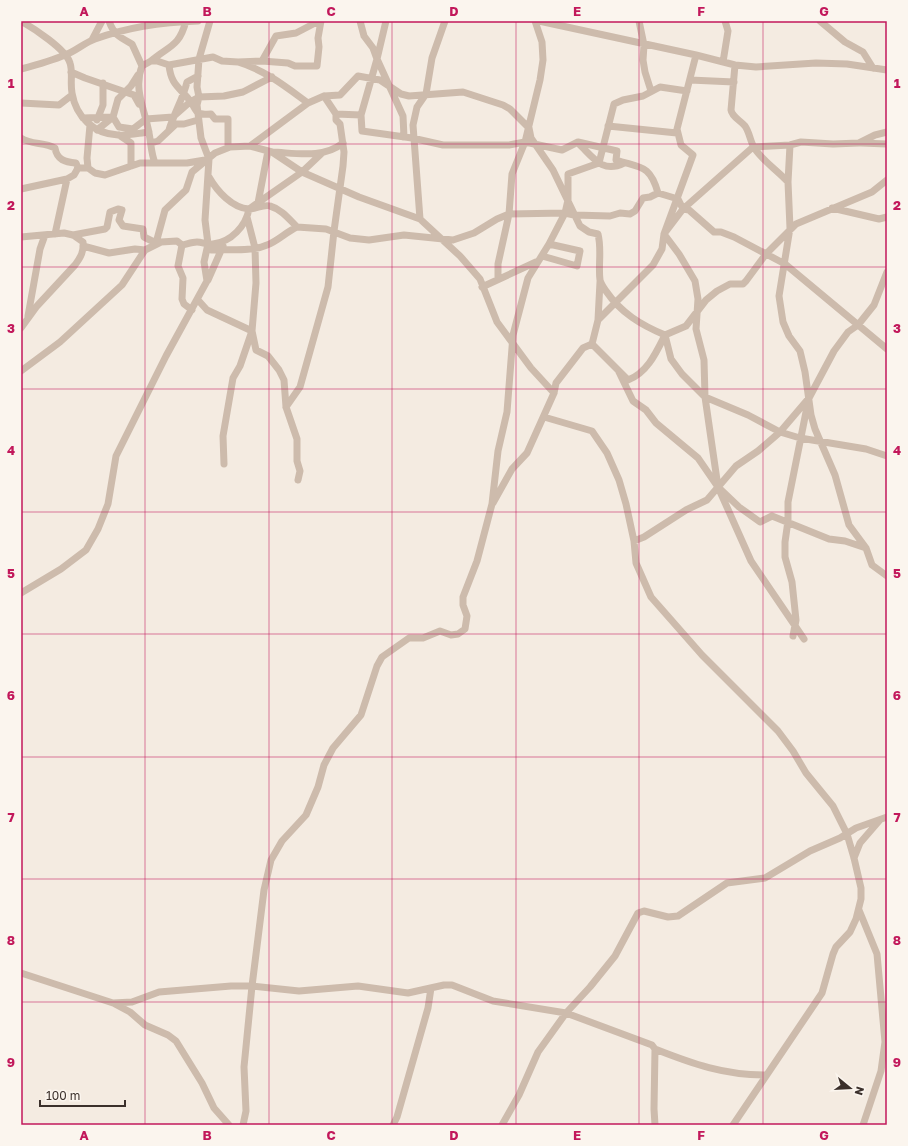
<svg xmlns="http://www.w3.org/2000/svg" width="908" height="1146" viewBox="0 0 908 1146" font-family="'Golos Text',sans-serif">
<rect width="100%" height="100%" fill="#f4ebe1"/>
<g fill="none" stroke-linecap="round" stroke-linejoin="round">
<path stroke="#cdbbac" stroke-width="7" d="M21,21C33,28 66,49 70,63C73,72 70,83 72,93C76,117 94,134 118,135C128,136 139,133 149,132
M109,21C114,35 119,37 132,44L142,66C133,89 145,110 149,133C151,143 151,153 155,163
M360,21L364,36L373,48L377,59L361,115L362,131L412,138L443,145H509L525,142L562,150L578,142L617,151L616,160C640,168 650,164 658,193L678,199L683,209L689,210L714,232H721L734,237L785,264L887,349
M386,21L377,59L403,116L404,137
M539,21L696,55L735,65L756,67L816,63L847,64L887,70
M639,21L644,45L643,60L645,72L651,91
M820,21L845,42L863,52L873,68
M92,40L102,21
M151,61C170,45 179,47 186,21
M262,61L276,36L296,33L319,21
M238,62C265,70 286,87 308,103L324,96L340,95L358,76L380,80L401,94L409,96L463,92L503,105L510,109L529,128L531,138L553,170L580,226L589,232L598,234C602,250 598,265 600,280C601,284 604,288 606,291C621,313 641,325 665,335L686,326L706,300L717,291L730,284H743L746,281L766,254L796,224L872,192L887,180
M723,62L728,31L725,21
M169,65C171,86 180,87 191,102C193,105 195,110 198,113C202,115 206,114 211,114L215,119H228V147
M735,65L731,110C732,117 740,120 745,126C750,133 750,142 755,149C764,162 777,170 788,182L790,228L779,296L783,322L789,336L800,351L805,372L811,415L815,429L835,475L849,525L866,548L872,565L887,576
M142,66L151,61H157L169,65L213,57L222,61L238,62L262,61L288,63L295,66H317L319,47L318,38L321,21
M21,69C36,65 51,61 65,55C76,51 84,43 95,39C128,27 163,22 198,21
M71,72L85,78L134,95L139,104
M690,80L734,82
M324,96L336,114L361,115
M21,103L59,105L72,95
M83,118L113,117L119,127L133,129L146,119L173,117L190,102L199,97L224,96L243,92L272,77
M97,120L103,105V83
M608,126L677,133
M97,130L113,117L118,99L131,86L138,75
M169,130C174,113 183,99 187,82L198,76
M119,135L131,143V166
M21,138C31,145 44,142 55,148C57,160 65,162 76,163L78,168
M151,143L158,141L176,124H184L198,120
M578,143C593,157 602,174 624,163
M861,143L887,144
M250,146L308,103
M272,152C296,153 323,159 343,143
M88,168L95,173L105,175L140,163H187L205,160
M209,177C217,191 232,208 249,209C256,209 264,204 270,206C281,209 289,219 297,227L326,229L350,238L369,240L404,235L453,240L474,233L497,219L509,214L565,213L574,215L610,216L620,213L630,214L635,211L643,198L650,197L658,193
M788,182L790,145
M21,189L67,179L74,175L78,168H88L87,158L90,125
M258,203L268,151
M832,208L879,219L887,217
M247,217L255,248L256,283L252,331L256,350L268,356L279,370L284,380L286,407L297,439V461L300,471L298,480
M420,219L413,125L417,107L426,94L432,58L445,21
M55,234L67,179
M73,235L105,229L107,227L110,212L118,209L122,210L119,220L123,226L143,229L144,237L156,243
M21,237L64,233L73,235L83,242C84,251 81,257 75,265L37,306L21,328
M156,243L165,210L186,190L192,172L215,153L230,147L250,146L272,152L302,172L359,197L420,219L460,256L480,279L497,322L531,368L554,393
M208,244L211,250C229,249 251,252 267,245C278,241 286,232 297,227
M182,245L178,266L183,278L182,299L184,304L192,310
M83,246L109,253L135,249L145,250
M542,256L577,266L580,251L549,244
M498,278V264L509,214L512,174L525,142L540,80L543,60L542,42L535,21
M208,280L223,246
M482,287L536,262
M198,300L207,310L252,331L240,366L233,378L223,436L224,464
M28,316L40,249L45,235
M598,320L600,282
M665,335L671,359L682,374L705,397L748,415L780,432L800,438L866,449L887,456
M592,344L628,380C647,373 656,353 665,335
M21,371L60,342L122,285L145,250L161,242L177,241L182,245C187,244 192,242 197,242C202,242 208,245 213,244C231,242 246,226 249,209L302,172L321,154
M619,372L633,401L646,410L656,423L698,458L718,487L739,507L760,522L772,516L829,539L845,541L866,548
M286,407L300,387L328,287L334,231L343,166L344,152L340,124L336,120V114
M544,417L592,431L607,453L619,480L626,504L634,541L636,563L651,597L702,655L778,731L793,751L806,773L833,806L847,834L854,858L861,888V899L856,919L850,932L836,947L833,954L822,993L733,1125
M493,503L512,469L527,453L554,393L556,383L583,348L592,344L598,320L653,265L662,249L664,234L693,155L681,145L677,129L696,55
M634,541L644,537L686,510L707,500L736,466L758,451L780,432L809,398L834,351L848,332L858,325L874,305L887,272
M21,593L61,569L86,550L98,529L108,504L116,456L166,356L207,281L204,262L208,244L205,220L209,159L201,138L197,105L199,97L197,87L199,59L210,21
M793,636L796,620L792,582L785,557V542L788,521V502L808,402
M804,639L751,561L718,487L705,397L704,360L696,329L698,299L695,281L679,254L664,234L683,209L753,147L790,145L801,142L833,144L859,143L875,135L887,132
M854,858L860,843L879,821
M859,910L877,954L885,1042L881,1071L863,1125
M21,973L113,1003L132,1002L159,992L231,986H252L299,991L358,986L408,993L444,985H452L493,1001L566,1013L652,1045L655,1049C693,1064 724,1075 765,1075
M115,1004L130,1012L145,1025L168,1035L176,1041L202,1083L214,1108L229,1125
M655,1049L654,1109L655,1125
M243,1125L246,1111L244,1067L252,986L264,890L271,860L282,841L306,815L318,787L324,765L333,748L361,715L377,666L382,657L409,638H423L440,631L451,635L458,634L465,629L467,616L463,605V597L477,561L492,504L498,451L507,412L513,335L528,278L549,244L565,213L568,200V174L599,163L614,104L623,100L643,96L660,87L687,91
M393,1125L397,1117L428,1008L431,988
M502,1125L519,1095L538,1052L566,1013L590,987L615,956L638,913L644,911L668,917L678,916L727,883L765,878L810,851L840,838L856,828L887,817"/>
</g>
<path fill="none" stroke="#c2185b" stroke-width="1" stroke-opacity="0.55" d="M145,21V1125M269,21V1125M392,21V1125M516,21V1125M639,21V1125M763,21V1125M21,144H887M21,267H887M21,389H887M21,512H887M21,634H887M21,757H887M21,879H887M21,1002H887"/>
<rect width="908" height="1146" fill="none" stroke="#fbf5ee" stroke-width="44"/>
<g transform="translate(850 1088) rotate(108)" stroke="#fbf5ee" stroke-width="3" paint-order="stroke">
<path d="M0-3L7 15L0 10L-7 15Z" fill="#3b302b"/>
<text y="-6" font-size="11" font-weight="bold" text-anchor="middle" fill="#3b302b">N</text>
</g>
<path d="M40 1100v6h85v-6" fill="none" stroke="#3b302b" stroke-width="2"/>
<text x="46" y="1100" font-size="12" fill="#3b302b" stroke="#fbf5ee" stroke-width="3" paint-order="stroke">100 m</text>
<rect x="22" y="22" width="864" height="1102" fill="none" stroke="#c2185b" stroke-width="1.5"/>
<g font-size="13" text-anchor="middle" font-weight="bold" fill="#c2185b">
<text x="84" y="16">A</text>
<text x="207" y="16">B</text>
<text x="331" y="16">C</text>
<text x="454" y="16">D</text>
<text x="577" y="16">E</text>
<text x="701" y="16">F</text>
<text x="824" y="16">G</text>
<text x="11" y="88">1</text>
<text x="897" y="88">1</text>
<text x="11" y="210">2</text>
<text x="897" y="210">2</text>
<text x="11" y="333">3</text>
<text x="897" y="333">3</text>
<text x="11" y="455">4</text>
<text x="897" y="455">4</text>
<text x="11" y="578">5</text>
<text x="897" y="578">5</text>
<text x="11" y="700">6</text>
<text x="897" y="700">6</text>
<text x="11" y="822">7</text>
<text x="897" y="822">7</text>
<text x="11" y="945">8</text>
<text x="897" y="945">8</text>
<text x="11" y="1067">9</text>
<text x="897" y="1067">9</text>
<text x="84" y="1140">A</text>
<text x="207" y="1140">B</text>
<text x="331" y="1140">C</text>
<text x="454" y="1140">D</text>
<text x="577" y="1140">E</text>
<text x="701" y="1140">F</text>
<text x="824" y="1140">G</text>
</g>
</svg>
